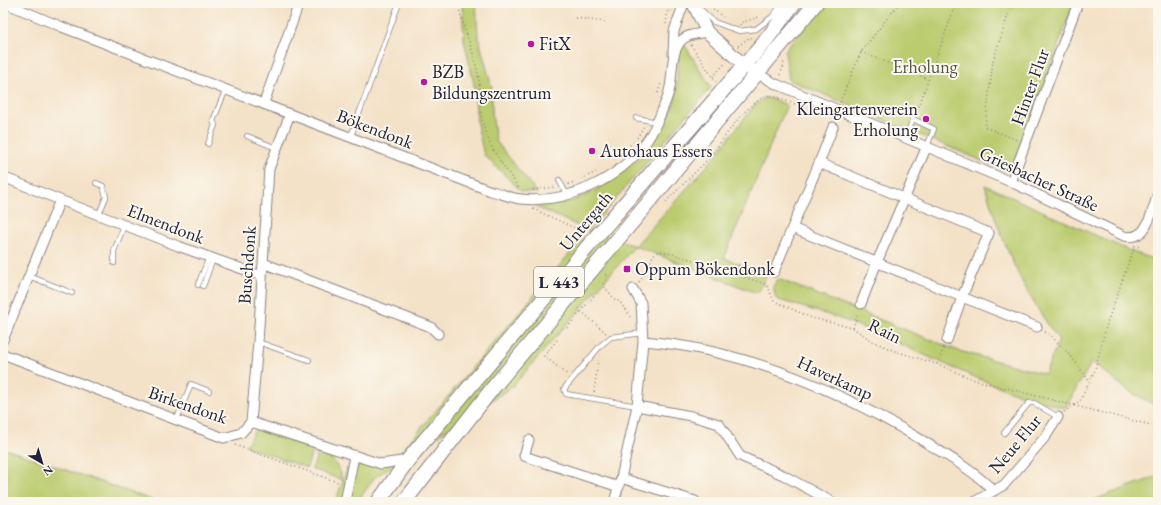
<svg xmlns="http://www.w3.org/2000/svg" width="1161" height="505" viewBox="0 0 1161 505" font-family="'EB Garamond',serif">
<rect width="100%" height="100%" fill="#fbf7ec"/>
<filter id="ink" filterUnits="userSpaceOnUse"><feTurbulence type="fractalNoise" baseFrequency=".025" numOctaves="2"/><feDisplacementMap in="SourceGraphic" scale="8" xChannelSelector="R" yChannelSelector="G"/><feConvolveMatrix kernelMatrix="1 2 1 2 8 2 1 2 1" color-interpolation-filters="sRGB"/></filter>
<filter id="wash" filterUnits="userSpaceOnUse"><feTurbulence type="fractalNoise" baseFrequency=".012" numOctaves="4" result="noise"/><feDisplacementMap in="SourceGraphic" scale="16" xChannelSelector="R" yChannelSelector="G"/><feGaussianBlur stdDeviation="0.9" result="paint"/><feColorMatrix in="noise" values="0 0 0 0 0 0 0 0 0 0 0 0 0 0 0 0 0 1.4 0 .05"/><feComposite in="paint" operator="in"/></filter>
<g filter="url(#wash)">
<rect width="100%" height="100%" fill="#f4e2c8"/>
<path fill="#bbcc6f" stroke="#6e7755" d="M462,3H476L478,36L492,88V114L496,141L537,193L521,191L484,155L477,124L474,84L464,40Z
M823,3H1074L1011,173L789,80L785,51Z
M684,44L711,87L589,230L635,246L707,166L754,106L764,98L773,99L787,105L724,258L767,275L757,293L635,246L512,387L375,477L357,502H335L347,470L399,454L589,231L536,207C548,205 563,204 574,200C618,184 666,142 676,94C679,80 674,56 684,44Z
M985,185L1130,251L1158,261V407L1127,390L1092,362L1065,408C992,390 924,353 854,324C829,314 801,307 776,299L773,286L778,279L959,351L1045,374L1059,340C1023,292 1001,242 985,185Z
M257,429L313,448L307,468L248,447L246,445C251,440 251,432 257,429Z
M3,448L158,502H3Z
M319,450C331,456 340,466 342,480L312,469Z
M1158,476V502H1088Z"/>
</g>
<g filter="url(#ink)">
<g fill="none" stroke-linecap="round" stroke-linejoin="round">
<g stroke="#8b8282" stroke-width="6">
<path id="service" d="M700,9L714,22L739,31L756,29L772,17L783,3
M636,118L657,122
M247,136L276,148
M351,136L399,3
M906,137L913,119L934,129L927,146
M208,144L215,125L213,121L226,89
M617,150L631,159
M559,180L567,195
M96,183L103,186L106,197L99,214
M114,263V251L124,226
M29,276L72,293
M198,285L209,257
M203,286L213,259
M258,342L309,360
M637,406L566,394L564,389L600,346L611,337L643,333
M177,419L191,384L209,391
M1004,433L1029,403H1034L1058,417"/>
</g>
<g stroke="#8b8282" stroke-width="11">
<path id="minor" d="M5,3L62,27L491,191C500,193 511,198 520,199C568,204 618,180 646,142C656,128 662,112 668,95C674,79 669,57 680,42C686,34 698,34 707,32
M673,54L674,31L684,3
M758,74L776,84L1011,182L1124,236C1148,242 1151,212 1158,194
M264,103L299,3
M819,163L989,233L962,297L792,228Z
M819,163L833,127
M3,177L60,200L3,340
M1011,182L1078,3
M60,200L178,246L262,276
M263,263L431,327L438,334
M774,272L792,228
M861,304L877,262L927,146
M947,340L962,297L1037,327
M643,341C743,349 835,388 920,439C946,455 973,470 994,491
M3,354L224,438L241,433L251,422L381,464L408,460
M637,406L691,416L719,424L740,456L783,475L832,502
M251,422L258,342L269,169L290,114
M529,440L524,456L619,487
M621,478L695,501
M345,502L354,456
M614,502L621,478L637,406L643,341L641,303L633,289
M974,502L1004,485L1046,436L1058,417"/>
</g>
<g stroke="#8b8282" stroke-width="14">
<path id="secondary" d="M693,3L707,32L744,65L752,70"/>
</g>
<g stroke="#8b8282" stroke-width="16">
<path id="primary" d="M378,502L408,460L595,238L763,44L794,3
M404,502L492,389L816,3"/>
</g>
<path stroke="#8b8282" stroke-width="1.5" stroke-dasharray="1 3" stroke-linecap="butt" d="M458,3C462,25 471,44 476,65C481,84 479,104 483,123C489,150 506,168 520,190
M708,3L713,9L723,17
M1012,3L993,61L985,127L1017,140
M668,8V3
M576,18L605,22
M666,24L668,8L672,11
M740,25V23L759,17
M691,45L716,82
M738,46L750,37L753,39
M861,52L928,79
M780,75L783,68L784,60
M713,77L726,62
M658,93L661,83
M840,102L861,52L899,3
M916,114L956,3
M637,138L644,126
M627,148L633,142
M581,179L596,172
M568,184L576,182
M533,190L555,187
M666,202C680,187 695,173 709,158C725,138 745,102 770,95L825,115
M533,209L584,232
M1134,246L1142,247
M605,274L608,276L603,285L616,301H619L632,319
M639,282L649,268L653,255L660,251C697,260 731,272 767,285L774,301L812,318L853,328L874,342L895,351L937,364L975,380L1158,427
M594,296L581,311L606,333
M567,328L581,311
M853,328L858,313
M1045,332C1061,342 1078,365 1089,381
M557,340L544,356L568,375
M937,364L944,348
M594,392L598,360
M1064,412L1080,401L1095,370L1107,323L1135,245
M235,445L340,483"/>
<use href="#service" stroke="#fff" stroke-width="4.5"/>
<use href="#minor" stroke="#fff" stroke-width="9"/>
<use href="#secondary" stroke="#fff" stroke-width="12"/>
<use href="#primary" stroke="#fff" stroke-width="14"/>
</g>
</g>
<g fill="#b5179e" stroke="#fbf7ec" stroke-width="1.5">
<circle cx="531" cy="44" r="4"/>
<circle cx="424" cy="82" r="4"/>
<circle cx="926" cy="119" r="4"/>
<circle cx="592" cy="151" r="4"/>
<rect x="623" y="265" width="8" height="8" rx="2"/>
</g>
<g text-anchor="middle" stroke-width="4" stroke-linejoin="round" paint-order="stroke">
<rect fill="#fbf7ec" stroke="#636270" stroke-width="1" x="534" y="267" width="50" height="30" rx="3"/>
<g font-size="17" font-weight="bold" fill="#22223b">
<text x="559" y="288">L 443</text>
</g>
<g font-size="18" fill="#22223b" stroke="#fbf7ec" text-anchor="start">
<text x="539" y="50">FitX</text>
<text x="432" y="78">BZB<tspan x="432" dy="21">Bildungszentrum</tspan></text>
<text x="918" y="115" text-anchor="end">Kleingartenverein<tspan x="918" dy="21">Erholung</tspan></text>
<text x="600" y="157">Autohaus Essers</text>
<text x="635" y="275">Oppum Bökendonk</text>
</g>
<g font-size="18" fill="#50554b" stroke="#fbf7ec">
<text x="925" y="73">Erholung</text>
</g>
<g font-size="18" fill="#22223b" stroke="#fbf7ec">
<text transform="translate(1030 87) rotate(-70)" y="6">Hinter Flur</text>
<text transform="translate(375 129) rotate(21)" y="6">Bökendonk</text>
<text transform="translate(1039 179) rotate(25)" y="6">Griesbacher Straße</text>
<text transform="translate(586 221) rotate(-50)" y="6">Untergath</text>
<text transform="translate(166 224) rotate(21)" y="6">Elmendonk</text>
<text transform="translate(247 265) rotate(-86)" y="6">Buschdonk</text>
<text transform="translate(885 331) rotate(26)" y="6">Rain</text>
<text transform="translate(835 378) rotate(25)" y="6">Haverkamp</text>
<text transform="translate(188 405) rotate(19)" y="6">Birkendonk</text>
<text transform="translate(1015 444) rotate(-50)" y="6">Neue Flur</text>
</g>
</g>
<rect width="1161" height="505" fill="none" stroke="#fbf7ec" stroke-width="16"/>
<g transform="translate(42 463) rotate(142)" stroke="#fbf7ec" stroke-width="3" paint-order="stroke">
<path d="M0-3L7 15L0 10L-7 15Z" fill="#22223b"/>
<text y="-6" font-size="11" font-weight="bold" text-anchor="middle" fill="#22223b">N</text>
</g>
</svg>
